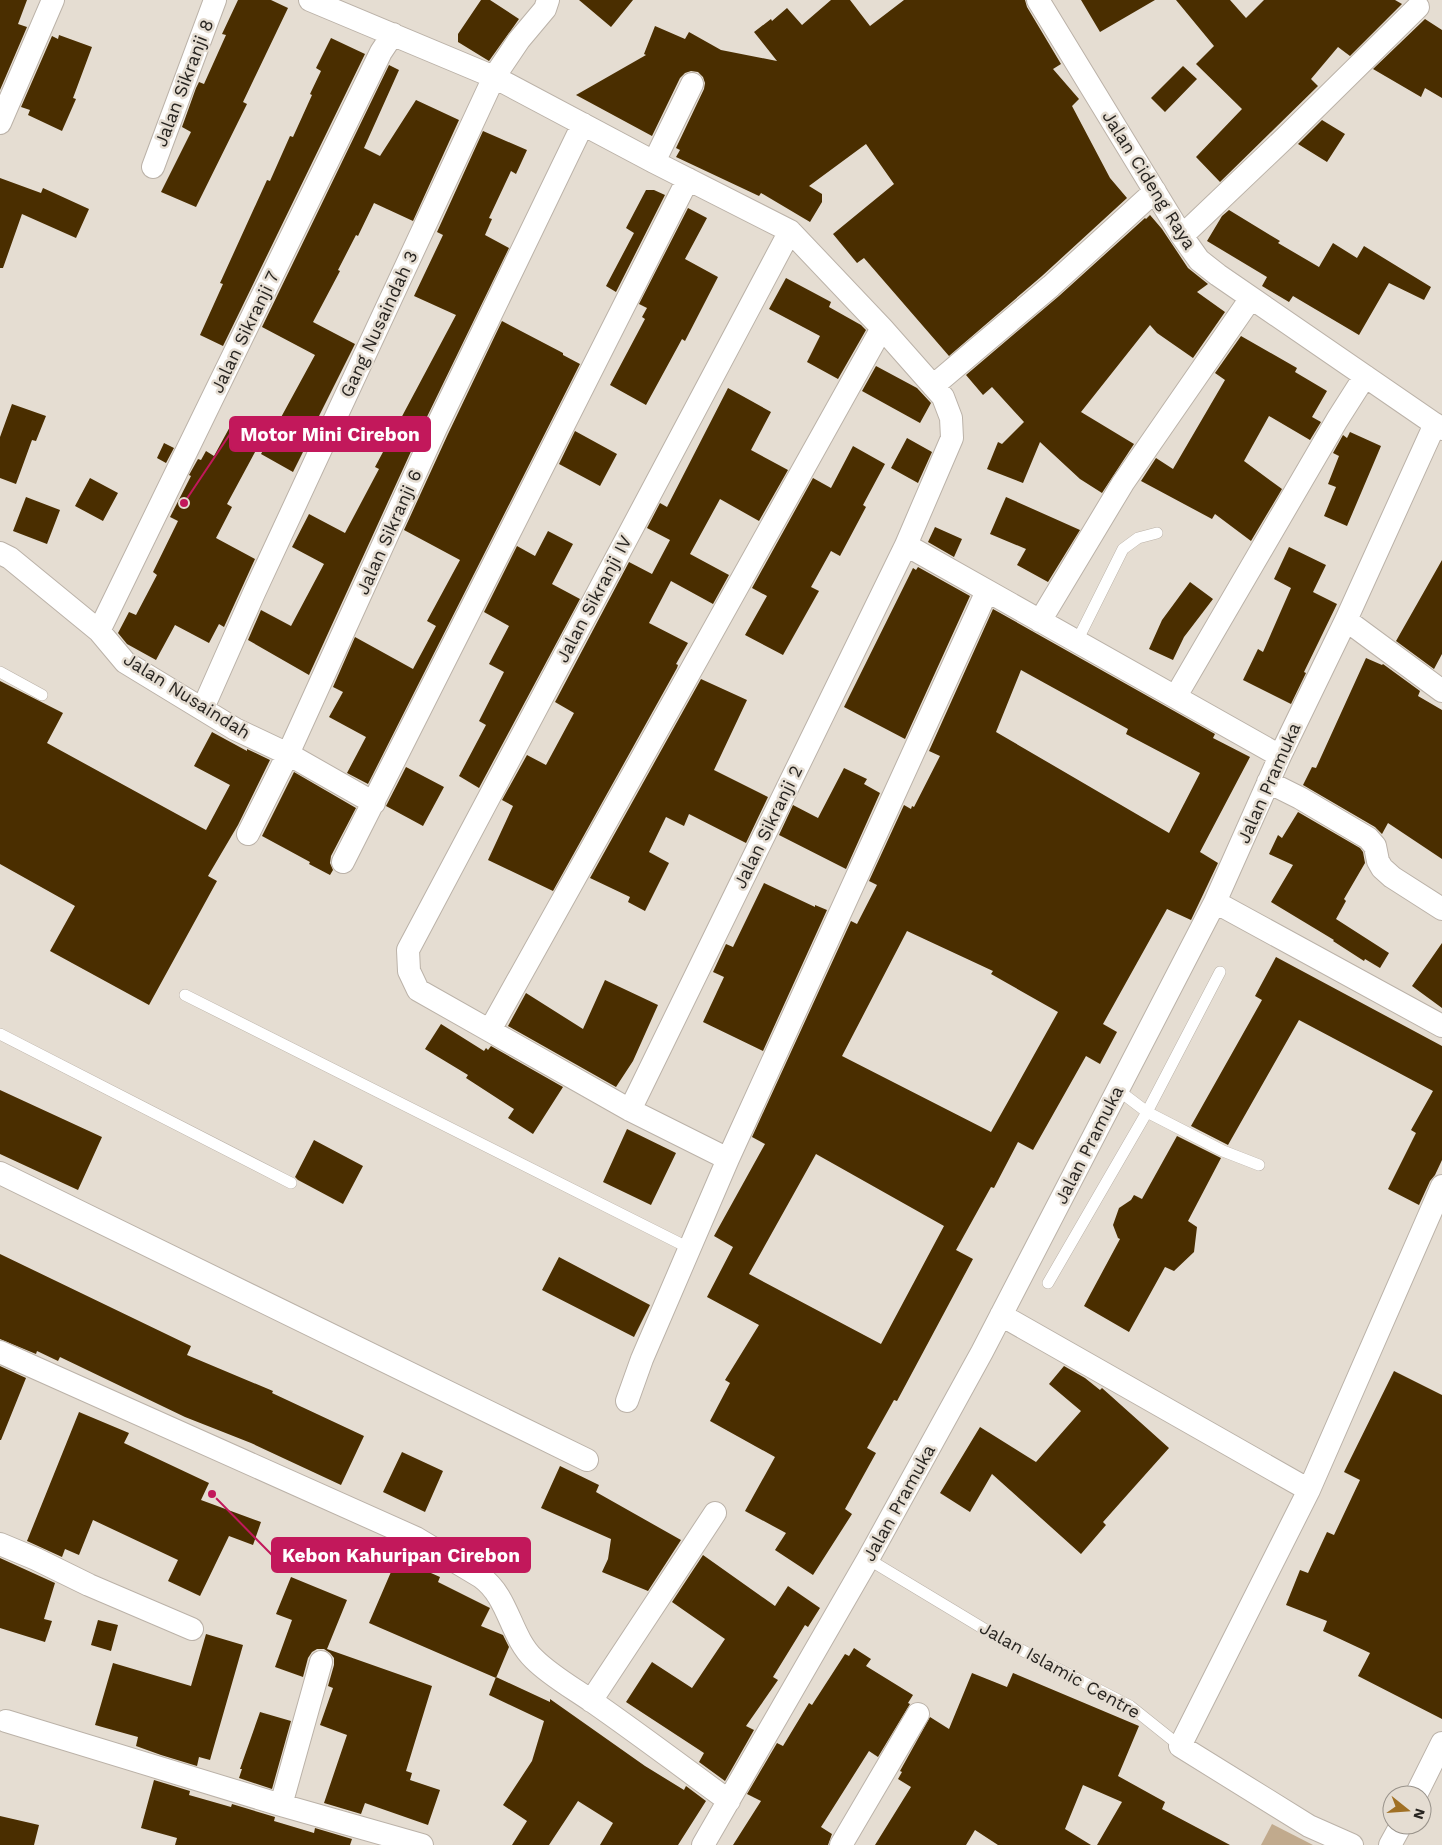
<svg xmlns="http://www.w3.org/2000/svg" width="1442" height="1845" viewBox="0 0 1442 1845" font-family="'Work Sans',sans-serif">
<rect width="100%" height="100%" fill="#e5ddd2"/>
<path fill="#c1aa8d" d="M1272,1824L1313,1845H1261Z"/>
<path fill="#4a2e00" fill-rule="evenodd" d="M0,0H27L18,24L27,27L0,90Z
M238,0H271L288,8L243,102L247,104L196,207L161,192L191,132L182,127L196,88L199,82L204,84L226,35L222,34Z
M481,0H490L519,19L489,61L458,42V34Z
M579,0H633L611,27Z
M831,0H850L870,26L904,0H1025L1027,7L1061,64L1053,69L1079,99L1072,106L1110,178L1127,198L1042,276L949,356L864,258L857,263L833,234L894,184L866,144L809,186L822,194V202L810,222L761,193L759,196L676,157L680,150L676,148L704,89L705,83L703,77L698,72L691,71L685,73L680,78L652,136L576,95L646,55L644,54L655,26L685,39L689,32L721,50L777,61L754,32L771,19L772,21L787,8L802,25Z
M1081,0H1155L1100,32Z
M1176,0H1230L1246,18L1264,0H1395L1402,4L1350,56L1338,47L1311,79L1318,86L1220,182L1196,157L1242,109L1196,64L1214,46Z
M1425,19L1442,30V98L1425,88L1421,97L1373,69Z
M59,35L92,47L73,98L76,99L62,131L28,115L30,110L21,107L52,36L58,39Z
M331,38L365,54L223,346L200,335L223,284L220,283L267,180L270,181L290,136L293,137L312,95L310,94L321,71L316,68Z
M389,65L399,70L364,148L380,156L416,100L459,120L413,221L374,203L358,236L356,235L338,270L340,271L313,322L355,344L313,428L316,429L307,449L305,448L293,472L261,454L315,355L262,327Z
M1183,66L1197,79L1165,112L1151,98Z
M1322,120L1345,134L1327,162L1298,144Z
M483,131L527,150L516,174L511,171L489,218L492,219L485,235L509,248L424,423L309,675L248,640L261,610L291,626L324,564L292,547L309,514L345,533L379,469L375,467L456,315L414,296L443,235L437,232Z
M0,178L41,193L43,188L89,209L76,238L22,214L3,268H0Z
M646,190H654L665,195L616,292L606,286L634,233L626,228Z
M688,208L707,218L685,259L718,277L685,341L682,339L646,405L610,385L645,319L642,317L647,308L639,304Z
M1229,210L1280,241L1278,243L1319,267L1333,243L1357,258L1364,246L1431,287L1424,300L1389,283L1359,335L1293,296L1289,302L1262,286L1267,277L1207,241L1222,216Z
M1150,215L1162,229L1188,268L1208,284L1197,292L1225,312L1193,358L1157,333L1150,325L1081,412L1134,444L1102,493L1080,479L1040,442L1023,483L987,469L998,442L1002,444L1024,422L992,387L983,395L966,375L1059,296L1145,218L1146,219Z
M786,278L831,302L829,307L861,325L866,330L838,379L807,362L820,336L769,309Z
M502,321L563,353V355L580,364L368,784L347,773L366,737L329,717L343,692L333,687L355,637L413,669L436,626L427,621L460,560L404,530L448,434Z
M1241,336L1297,368L1295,372L1327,391L1312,417L1321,422L1310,440L1269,416L1244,461L1282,489L1251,541L1215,514L1212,519L1141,481L1156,458L1173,469L1225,380L1215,373Z
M876,366L917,388L931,403L920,423L862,391Z
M728,388L771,412L751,450L788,470L759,521L720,499L690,554L729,575L713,604L671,581L649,623L688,643L676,664L678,665L677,668L553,891L488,860L513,806L502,800L527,755L546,765L574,713L555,702L629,562L652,574L670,540L647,528L660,503L667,507Z
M12,404L46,416L36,441L32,440L16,484L0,478V437Z
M232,423L262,439L227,504L232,507L216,538L255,559L224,627L219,624L209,643L175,625L156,660L127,644L118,633L129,612L136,615L157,575L153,572L178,521L170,517L191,476L189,475L198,459L201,460L206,451L214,456Z
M575,431L617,454L600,486L559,464Z
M1350,432L1381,446L1347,526L1324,516L1336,487L1328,484L1339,456L1333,453L1343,435L1347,438Z
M907,438L932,452L918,483L891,468Z
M164,443L174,448L166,463L157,458Z
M853,446L885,464L863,505L866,507L840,556L831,551L811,587L819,591L783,655L745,635L767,596L752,588L813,478L831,488Z
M90,478L118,493L103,521L75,506Z
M26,497L60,510L47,544L13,531Z
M1006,497L1080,530L1048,582L1017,565L1026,549L990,534Z
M935,527L962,539L954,557L928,542Z
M548,531L573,544L552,584L580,599L479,788L459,776L486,725L479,721L504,672L489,664L509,626L484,612L517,546L535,556Z
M1289,547L1326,565L1313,592L1337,604L1304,672L1306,673L1291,704L1243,680L1258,649L1263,652L1291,588L1274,579Z
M1442,560V654L1434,669L1396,641Z
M918,567L970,596L905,739L844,707L913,568L916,570Z
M1190,582L1213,599L1184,637L1173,660L1149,649L1162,620Z
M993,609L1215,734L1213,738L1250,757L1200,852L1218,863L1191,920L1167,909L1103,1024L1117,1032L1100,1064L1086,1056L1033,1150L1018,1142L994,1188L991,1187L956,1250L973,1259L897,1401L894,1400L867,1448L876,1453L845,1509L852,1514L813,1575L775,1550L786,1533L745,1511L775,1457L710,1421L730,1383L725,1380L759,1325L707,1297L733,1247L714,1236L765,1144L752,1137L851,921L857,924L877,885L869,881L904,805L911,809L912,806L914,807L940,756L929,751ZM1021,670L1128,729L1126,734L1200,773L1169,833L996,732ZM907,931L993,971L991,974L1058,1012L991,1132L842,1056ZM816,1154L944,1226L881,1344L749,1274Z
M1366,658L1382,665L1383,664L1420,691L1418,696L1442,710V859L1388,823L1382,834L1375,827L1303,785L1312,767L1316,768Z
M701,679L747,700L714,770L768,797L746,843L689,814L684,826L666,817L649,852L669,863L645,911L628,902L630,897L590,878Z
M0,681L63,713L47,743L206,830L230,785L194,766L212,732L247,751V749L270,760L238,825L208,876L217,881L149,1005L50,951L75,906L0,864Z
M406,767L444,787L423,826L386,806Z
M844,768L867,779L864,784L880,793L846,869L779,835L793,805L818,818Z
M294,772L356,808L331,856L330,863L333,870L330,875L309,864L310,862L262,836Z
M1298,812L1360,848L1363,852L1365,863L1344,899L1346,901L1336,919L1389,953L1380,968L1365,959L1364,961L1333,941L1334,940L1271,902L1293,865L1269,854L1278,835L1282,838Z
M764,883L815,907V905L827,910L763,1051L703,1022L724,977L713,972L726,944L733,947Z
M1442,943V1008L1412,986Z
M1276,957L1442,1046V1160L1435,1175L1430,1181L1419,1205L1388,1189L1416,1133L1411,1130L1433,1091L1299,1020L1228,1145L1191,1126L1262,1000L1255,996Z
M605,980L658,1005L633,1061L616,1087L508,1026L526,993L583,1029Z
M441,1024L484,1051L486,1048L488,1050L491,1046L563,1087L533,1134L508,1118L514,1109L466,1078L468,1075L425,1049Z
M0,1090L102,1137L78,1190L0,1154Z
M627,1129L676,1153L651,1205L603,1182Z
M1177,1136L1221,1158L1188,1221L1197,1227L1194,1252L1174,1271L1165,1267L1129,1332L1084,1306L1120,1239L1118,1238L1113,1225L1119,1208L1131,1200L1134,1195L1142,1199Z
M314,1140L363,1166L343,1204L298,1180L295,1177Z
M0,1254L191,1346L187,1355L273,1391L272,1393L364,1436L341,1485L251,1443L185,1417L60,1357L58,1361L37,1351L36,1354L0,1339Z
M559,1257L650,1305L634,1337L542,1290Z
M0,1366L26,1378L1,1440H0Z
M1064,1366L1085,1378L1100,1390L1102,1388L1169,1448L1103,1522L1106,1525L1081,1554L992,1474L970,1512L940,1493L980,1427L1036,1462L1081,1411L1049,1384Z
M1394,1371L1442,1395V1719L1358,1676L1370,1653L1323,1631L1327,1621L1286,1605L1300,1570L1308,1573L1327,1532L1334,1535L1360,1480L1344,1472Z
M79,1412L129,1433L124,1443L209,1483L201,1500L261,1522L253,1545L229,1536L200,1596L168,1581L178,1560L93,1520L79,1555L65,1549L62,1557L27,1541Z
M402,1452L443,1471L425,1512L383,1492Z
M560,1466L599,1485L596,1492L681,1540L648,1591L602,1572L608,1559L611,1539L541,1508Z
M703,1555L775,1606L788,1586L820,1608L808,1627L805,1625L773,1677L778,1680L746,1726L754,1730L725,1781L699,1762L704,1753L626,1702L652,1662L692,1688L725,1639L672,1602Z
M0,1558L55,1583L44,1619L52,1621L45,1642L0,1628Z
M397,1558L440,1577L438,1582L490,1608L481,1626L503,1635L509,1647L496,1678L369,1623Z
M291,1577L347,1600L327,1649L432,1686L406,1771L412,1773L410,1780L440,1790L428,1825L365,1803L361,1814L324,1803L347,1735L320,1725L333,1688L328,1686L334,1665V1658L330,1653L324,1649H317L312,1652L308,1658L303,1677L275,1667L292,1620L276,1614Z
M98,1620L118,1625L111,1651L91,1645Z
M206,1634L243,1645L210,1760L199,1757L197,1766L161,1755L136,1746L138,1737L95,1725L113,1663L191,1686Z
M854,1648L871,1659L866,1666L913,1695L908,1703L910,1704L878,1757L869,1751L821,1827L832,1834L828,1845H733L761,1801L747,1794L777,1743L783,1746L809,1703L812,1705L845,1654L849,1656Z
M972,1673L1007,1687L1013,1673L1139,1726L1118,1776L1165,1802L1162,1809L1230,1845H1097L1122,1802L1083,1785L1065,1829L1091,1845H998L975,1830L966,1845H875L911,1787L898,1779L902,1772L900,1771L930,1717L949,1729Z
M496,1677L550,1702V1699L645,1766L684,1790L686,1786L706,1801L678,1845H600L613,1823L578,1801L549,1845H512L527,1821L503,1805L532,1761L544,1721L489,1695Z
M260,1712L291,1721L272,1789L239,1778L242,1769H240Z
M154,1780L190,1791L189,1795L231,1807L232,1804L275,1817L274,1821L314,1833L315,1828L352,1839L350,1845H175L177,1838L141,1828Z
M0,1816L39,1825L34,1845H0Z"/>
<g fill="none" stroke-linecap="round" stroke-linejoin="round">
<g stroke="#bbb2a8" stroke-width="12">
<path id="service" d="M1077,641L1123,549L1138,538L1157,533
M0,672L42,695
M185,995L689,1248
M0,1034L291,1183
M1118,1090L1147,1112L1223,1151L1259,1165
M1048,1283L1147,1112L1220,972
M868,1559L1004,1641L1130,1706L1180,1746"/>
</g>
<g stroke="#bbb2a8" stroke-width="24">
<path id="minor" d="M310,0L494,77L654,162L790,231L882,328L943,397L951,418L952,438L906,545L630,1110
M1038,0L1182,236L1199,260L1218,275L1442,429
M0,123L53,0
M654,162L692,84
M153,167L215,0
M1182,236L1287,136L1418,7
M933,386L1051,286L1155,191
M906,545L1280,756
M0,553L10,558L99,631L125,662L235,729L288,754L374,803
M1346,620L1442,691
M1040,621L1123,483L1251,298
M99,631L381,52L393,34
M1176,696L1337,420L1365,376
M203,708L254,593L494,77L519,40L545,9L548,0
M1268,782L1300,798L1368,838L1375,846L1378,861L1382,868L1392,877L1442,909
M248,834L288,754L436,428L583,124
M343,862L688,179
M1215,902L1442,1026
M490,1030L882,328
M728,1159L630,1110L418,990L409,971L408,950L790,231
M0,1173L587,1460
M1001,1315L1309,1490
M0,1352L416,1538L481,1577C509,1597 510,1636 534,1659C551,1676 573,1688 593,1702C639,1734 684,1768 729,1801
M627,1401L642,1359L728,1159L987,591
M0,1544L36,1559L89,1585L192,1629
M591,1701L715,1513
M6,1721L281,1805L422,1845
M1416,1795L1442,1743
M281,1805L321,1662
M703,1845L868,1559L982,1352L1215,902L1280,756L1346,620L1435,424
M841,1845L918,1714
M1352,1845L1309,1826L1180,1746L1309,1490L1442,1186
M1390,1845L1401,1825"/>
</g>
<use href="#service" stroke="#fff" stroke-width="11"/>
<use href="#minor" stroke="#fff" stroke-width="22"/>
</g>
<g text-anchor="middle" stroke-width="5" stroke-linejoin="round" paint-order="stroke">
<g font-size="18" fill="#282521" stroke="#e5ddd2">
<text transform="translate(184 83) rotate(-69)" y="6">Jalan Sikranji 8</text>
<text transform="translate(1149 180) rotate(58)" y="6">Jalan Cideng Raya</text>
<text transform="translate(379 324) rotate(-65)" y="6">Gang Nusaindah 3</text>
<text transform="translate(245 332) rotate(-64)" y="6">Jalan Sikranji 7</text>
<text transform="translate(389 532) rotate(-66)" y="6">Jalan Sikranji 6</text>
<text transform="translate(594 599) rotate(-62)" y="6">Jalan Sikranji IV</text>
<text transform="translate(187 696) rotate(32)" y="6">Jalan Nusaindah</text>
<text transform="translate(1269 783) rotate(-66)" y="6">Jalan Pramuka</text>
<text transform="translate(768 827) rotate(-64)" y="6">Jalan Sikranji 2</text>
<text transform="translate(1089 1145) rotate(-63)" y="6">Jalan Pramuka</text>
<text transform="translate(899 1503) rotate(-61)" y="6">Jalan Pramuka</text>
<text transform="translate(1060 1670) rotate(29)" y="6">Jalan Islamic Centre</text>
</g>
</g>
<path fill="none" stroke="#c2185b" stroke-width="2" d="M184 503L230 434M212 1494L272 1555"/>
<g fill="#c2185b" stroke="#e5ddd2" stroke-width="2">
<circle cx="184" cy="503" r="5"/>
<circle cx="212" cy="1494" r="5"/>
</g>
<g fill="#c2185b" stroke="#c2185b" stroke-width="2">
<rect x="230" y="417" width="200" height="34" rx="5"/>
<rect x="272" y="1538" width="258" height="34" rx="5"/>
</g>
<g font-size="19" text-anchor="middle" font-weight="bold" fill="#fff">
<text x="330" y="441">Motor Mini Cirebon</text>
<text x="401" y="1562">Kebon Kahuripan Cirebon</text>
</g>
<g transform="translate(1407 1810) rotate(107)"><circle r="24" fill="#e5ddd2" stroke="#99938b"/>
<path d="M0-4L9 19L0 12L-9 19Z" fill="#a07024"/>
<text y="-8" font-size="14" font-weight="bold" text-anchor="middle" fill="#282521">N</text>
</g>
</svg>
